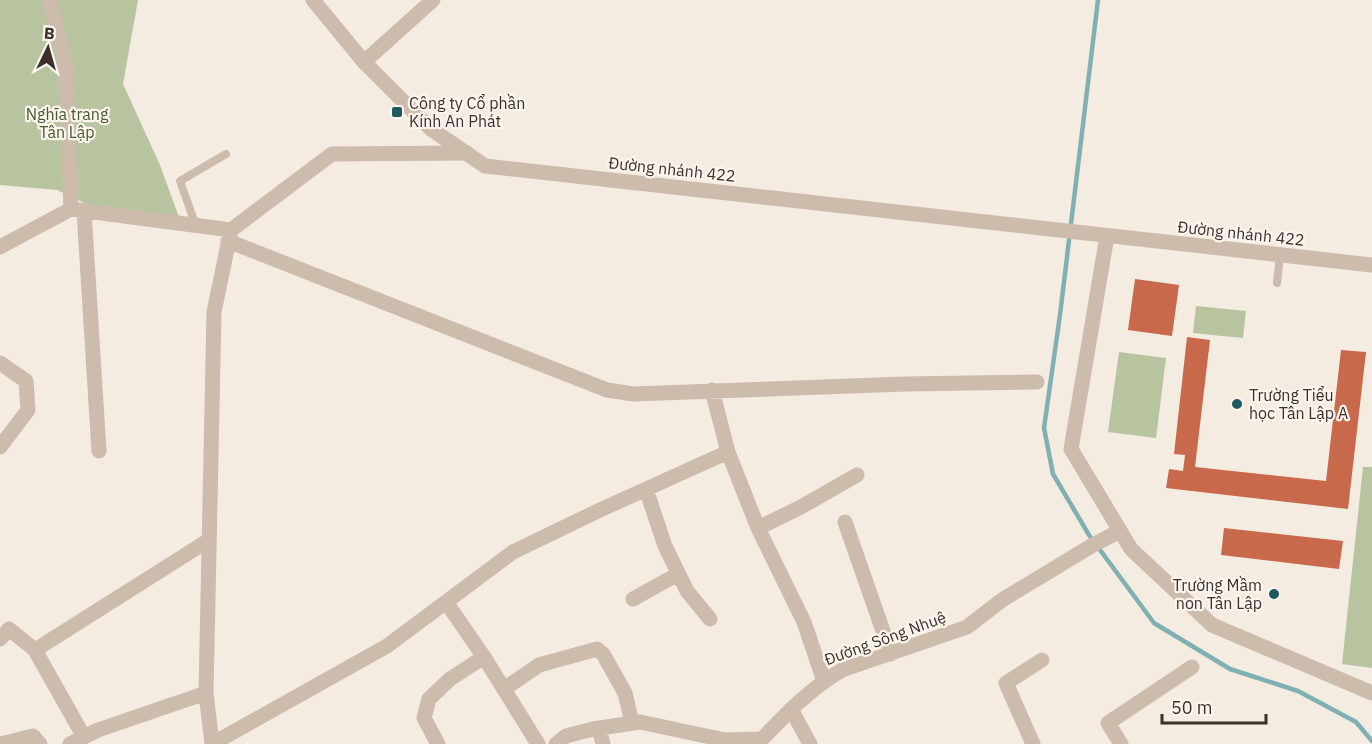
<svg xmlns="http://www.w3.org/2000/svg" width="1372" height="744" viewBox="0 0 1372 744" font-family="'IBM Plex Sans',sans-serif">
<rect width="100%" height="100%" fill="#f4ebe1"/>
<path fill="#b8c4a0" d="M0,0H138L123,84L160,165L180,220L95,208L57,190L0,185Z
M1196,306L1246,311L1243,338L1193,333Z
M1119,352L1166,358L1156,438L1108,432Z
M1363,467H1372V668L1342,664Z"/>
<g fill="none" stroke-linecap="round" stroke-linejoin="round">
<path stroke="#7fb0b2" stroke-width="4.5" d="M1098,0L1060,315L1044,428L1053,474L1089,535L1154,623L1230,669L1298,691L1356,722L1372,741"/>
</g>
<path fill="#c8694b" d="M1135,279L1179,285L1172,336L1128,330Z
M1187,337L1210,340L1195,467L1326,481L1341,350L1366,352L1348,509L1166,488L1169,469L1183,471L1185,455L1174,454Z
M1224,528L1343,541L1339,569L1221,555Z"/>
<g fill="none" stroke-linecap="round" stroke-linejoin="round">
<path stroke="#cdbbac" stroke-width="8" d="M196,226L180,181L226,154
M1277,283L1280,255"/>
<path stroke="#cdbbac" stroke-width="15" d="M49,0L65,58L71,209
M364,62L433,0
M84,211L99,451
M1107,236L1071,449L1131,549L1212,625L1372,693
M228,241L607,390L634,394L905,384L1037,382
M0,247L71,209L231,230L332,154L467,153
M0,363L26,381L28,410L0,447
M712,390L728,452L758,528L804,622L824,681
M646,489L665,546L687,591L710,619
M845,522L891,654
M758,528L801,507L857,475
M633,599L678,574
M446,602L484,657L538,744
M0,639L9,629L35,650L84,737
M35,650L209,540
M504,689L539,665L597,649L603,654L625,693L632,723
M791,709L810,744
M599,728L603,744
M1,744L33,736L40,744
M70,744L98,730L206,693
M212,744L387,646L513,552L602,509L728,452
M212,744L206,693L214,312L231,230
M438,744L424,718L429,699L450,679L484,657
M556,744L566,736L593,729L640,722L725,740L762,739C787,713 811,688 842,670L967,627L1002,600L1093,545L1120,531
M1033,744L1006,683L1042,660
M1121,744L1108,723L1192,667"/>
<path stroke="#cdbbac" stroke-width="15" d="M313,0L364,62L431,129L485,166L1372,265"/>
</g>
<g fill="#1f5a5e" stroke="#fbf5ee" stroke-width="2">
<rect x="391" y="106" width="12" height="12" rx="3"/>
<circle cx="1237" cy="404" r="6"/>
<circle cx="1274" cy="594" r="6"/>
</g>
<g text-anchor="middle" stroke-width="4.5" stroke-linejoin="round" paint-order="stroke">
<g font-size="16" fill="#3b302b" stroke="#fbf5ee" text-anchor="start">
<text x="409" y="109">Công ty Cổ phần<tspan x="409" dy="18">Kính An Phát</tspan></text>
<text x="1249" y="401">Trường Tiểu<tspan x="1249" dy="18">học Tân Lập A</tspan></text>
<text x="1262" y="591" text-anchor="end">Trường Mầm<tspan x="1262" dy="18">non Tân Lập</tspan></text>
</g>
<g font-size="16" fill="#4a5a2e" stroke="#fbf5ee">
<text x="67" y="120">Nghĩa trang<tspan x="67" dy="18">Tân Lập</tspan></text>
</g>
<g font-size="16" fill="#3b302b" stroke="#fbf5ee">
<text transform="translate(672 169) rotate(6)" y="6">Đường nhánh 422</text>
<text transform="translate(1241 233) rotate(6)" y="6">Đường nhánh 422</text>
<text transform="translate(885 638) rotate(-20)" y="6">Đường Sông Nhuệ</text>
</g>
</g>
<g transform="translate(48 48) rotate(5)" stroke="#fbf5ee" stroke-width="4.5" paint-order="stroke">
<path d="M0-4.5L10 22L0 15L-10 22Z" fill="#3b302b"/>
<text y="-9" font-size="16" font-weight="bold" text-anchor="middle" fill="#3b302b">B</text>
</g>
<path d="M1162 714v9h104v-9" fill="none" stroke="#3b302b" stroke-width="3"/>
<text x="1171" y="714" font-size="18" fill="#3b302b" stroke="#fbf5ee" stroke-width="4.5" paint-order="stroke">50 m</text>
</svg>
